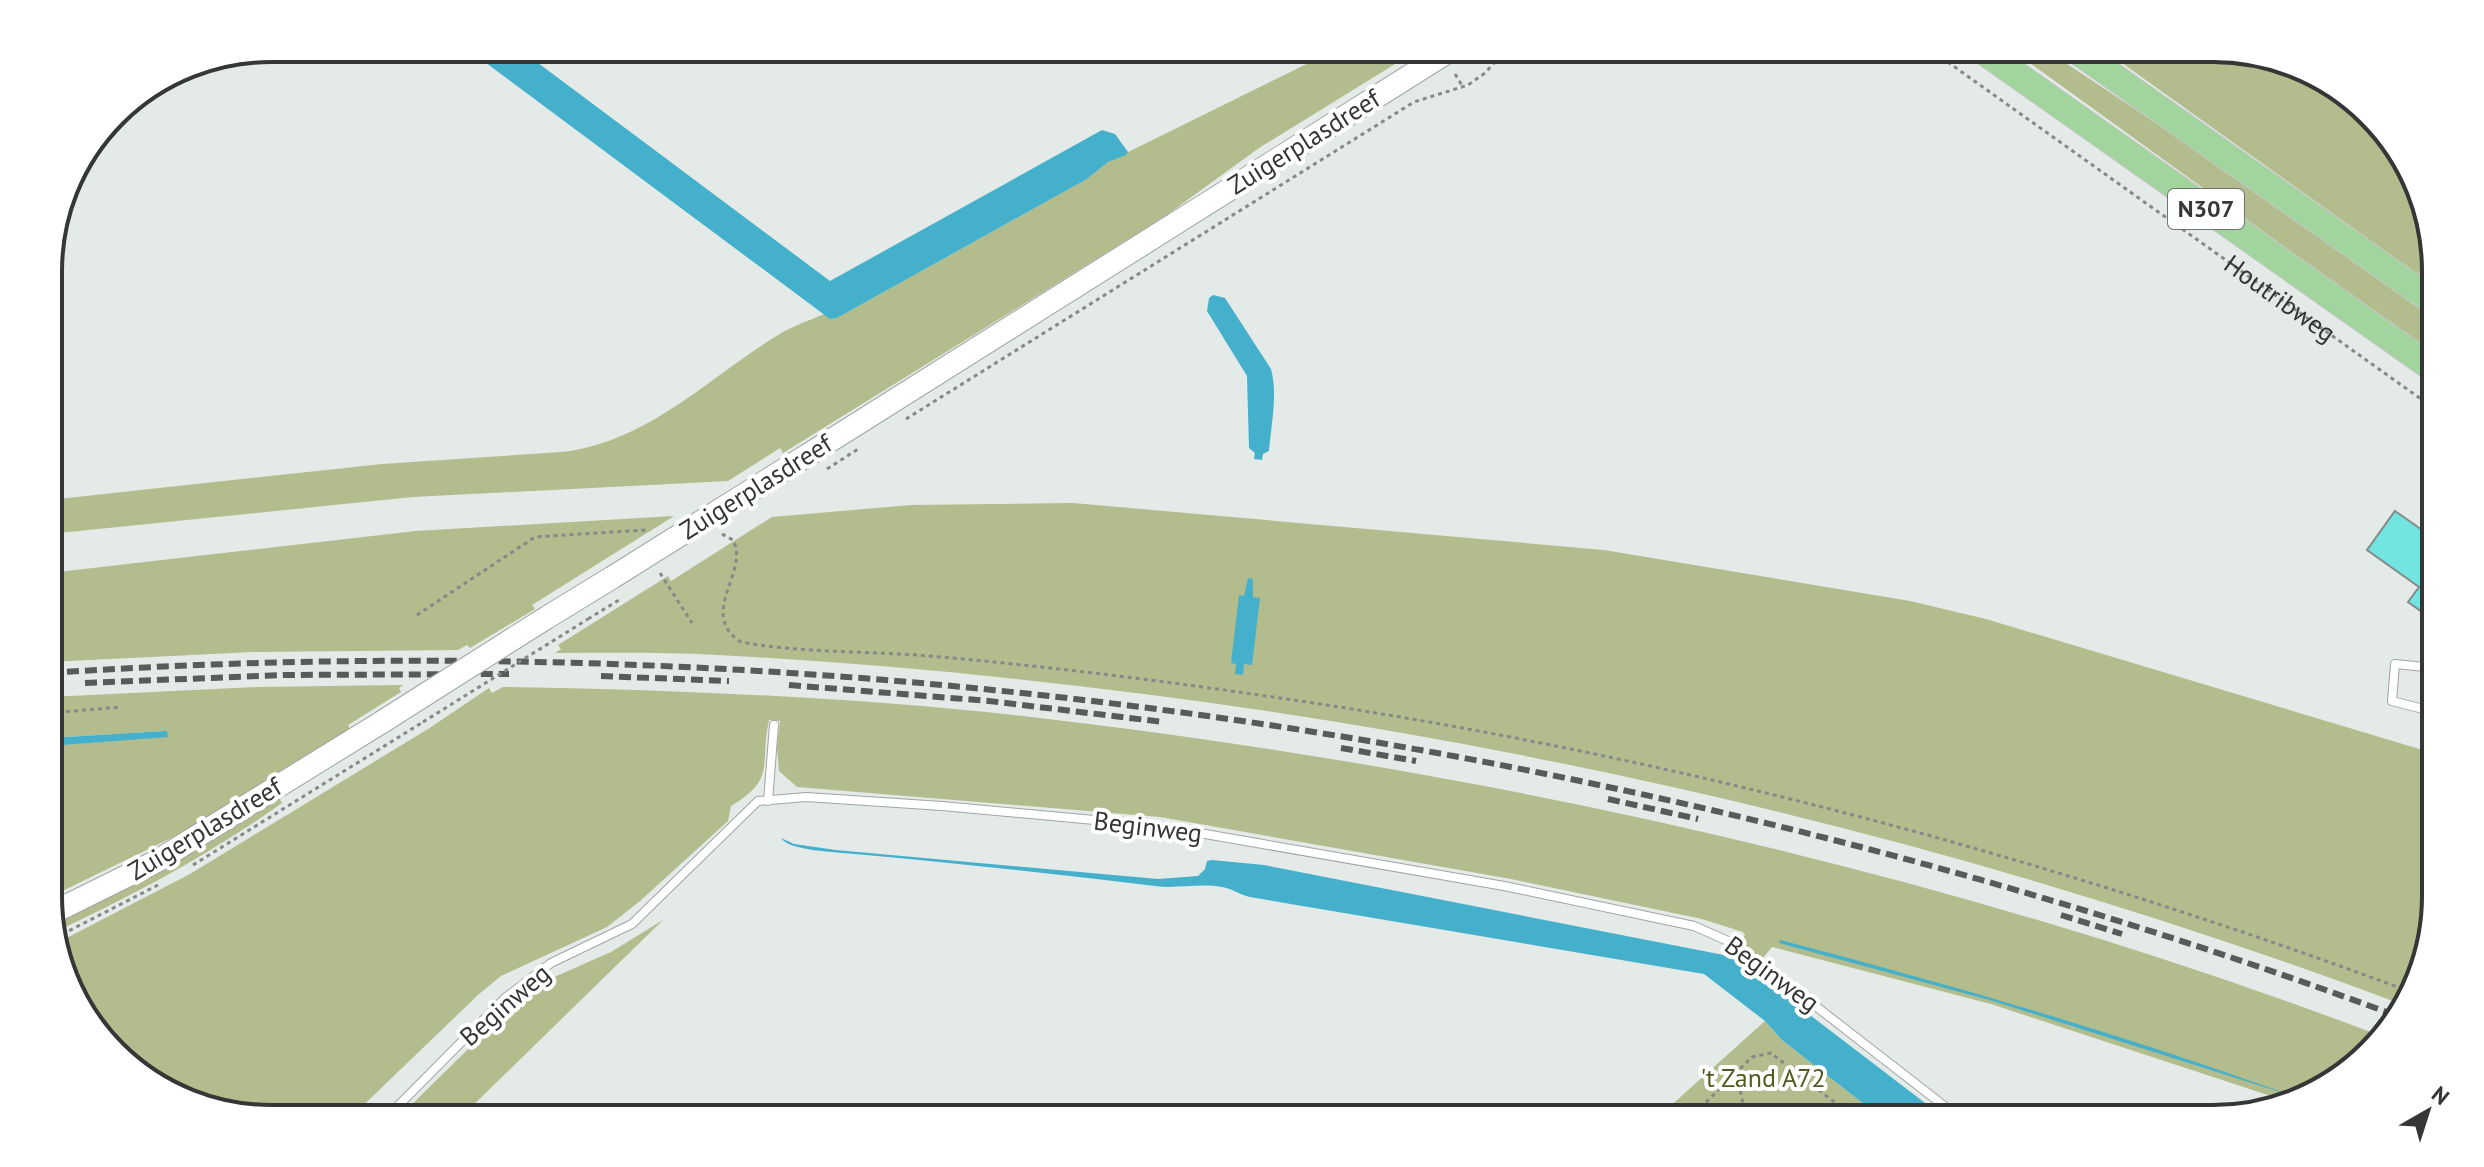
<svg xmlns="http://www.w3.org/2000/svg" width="2484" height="1167" viewBox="0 0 2484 1167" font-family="'PT Sans',sans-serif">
<rect width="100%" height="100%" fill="#e3eae7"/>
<path fill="#b2bc8d" d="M1339,48H1421L1259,148L1164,217L783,453L780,448L728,481L413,497L49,534V500L382,464L561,452C647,443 709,377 778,335C792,326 809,321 824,314L830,319L837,318L1087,179L1108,162Z
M2009,48H2043L2182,140L2434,319V355Z
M2101,48H2213L2299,65L2390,135L2434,242V286Z
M1073,503L1604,550L1910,601L1986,619L2436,754V897L2419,982L2401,1004C1863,802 1290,686 717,655C663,652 609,653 555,653L561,649L558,645L668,576L671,581L772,517L911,505Z
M674,516L532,605L535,609L470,648L467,645L458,650L253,652L49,662V573L416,531Z
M403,685L399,688L401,692L348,725L350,730L204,822L50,897V746L168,736L164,731L50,738L49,697L257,687Z
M503,687C679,690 856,697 1031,717C1488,770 1945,871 2376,1034L2337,1081L2283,1100L1991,1004L1772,947L1763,958L1740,942L1745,935L1743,932L1702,919L1511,879L1160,817L797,787L779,771L777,747L780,721L769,720C759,766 777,778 731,806L728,821L640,901L607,927L501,976L479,994L349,1119H271L185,1102L94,1032L57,943L190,874L428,729L489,688L492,693Z
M279,798L282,803C211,854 132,896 53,933L50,926L139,882Z
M663,920L459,1119H397L517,1001L543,982L611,952Z
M1765,1021L1782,1040L1883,1119H1656Z"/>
<path fill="#44b0cb" d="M466,48H518L830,281L1102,130L1115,134L1128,152L1126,155L1108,162L1087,179L837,318L830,319Z
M1213,295L1225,298L1271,369C1278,395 1271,425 1269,451L1263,454L1262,460L1254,459L1255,453L1249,448L1247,376L1207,311L1209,298Z
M1248,578L1253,579V597L1260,598L1252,665L1244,664L1243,675L1235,674L1236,664L1231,663L1239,595L1244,596Z
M164,731H167L168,737L50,746V738Z
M781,838L794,844L836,850L1158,879L1198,876L1205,869L1207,861L1212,860L1264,865L1734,957L1946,1119H1883L1782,1040L1765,1021L1704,974L1250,897C1240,895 1231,888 1222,887C1199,883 1177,889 1155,886C1055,874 956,863 855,854C837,852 789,851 781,838Z
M1780,940C1953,985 2125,1035 2293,1096L1993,1001L1779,943Z"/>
<path fill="#73e5e1" stroke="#838b8a" stroke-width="2" d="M2395,511L2435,539V621L2408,602L2419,587L2367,550Z"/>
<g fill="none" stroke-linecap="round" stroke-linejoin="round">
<g stroke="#9fa6a3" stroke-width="10">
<path id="lane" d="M2435,668L2395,664L2392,701L2435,712
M768,801L774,725
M385,1119L505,998L551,963L632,924L758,801L806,797L942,806L1159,826L1504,886L1694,926L1737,945L1961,1119"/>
</g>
<g stroke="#9fa6a3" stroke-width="24">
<path id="secondary" d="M814,451L1454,48
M546,618L613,577
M50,914L157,861L382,722"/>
</g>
<g stroke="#c6c7c6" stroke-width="28">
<path id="primary" d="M1979,48L2435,370
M2073,48L2434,302"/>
</g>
<g stroke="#858a88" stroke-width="3" stroke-dasharray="4 4" stroke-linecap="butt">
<path id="s1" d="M1928,48L2435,409"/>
<path d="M1455,74L1463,87"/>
<path d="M906,419L1414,102L1468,85L1485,73L1508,48"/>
<path d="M722,534L733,540C750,572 697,614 741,642C799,653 869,651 929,656C1046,666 1164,681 1280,698C1665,754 2046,856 2411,992"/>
<path d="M660,573L692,623"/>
<path d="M417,615L535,537L647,530"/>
<path d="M588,619L619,600"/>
<path d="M50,713L122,707"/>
<path d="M193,865L423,722"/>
<path d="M55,938L158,885"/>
<path d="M1731,1078L1740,1089L1746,1119"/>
<path d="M1689,1119L1752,1057L1771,1053L1856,1119"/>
</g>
<use href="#lane" stroke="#fff" stroke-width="8"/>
<use href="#secondary" stroke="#fff" stroke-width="22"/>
<use href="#primary" stroke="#a2d49e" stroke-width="26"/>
<path stroke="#575b59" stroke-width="6" stroke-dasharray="12 6" stroke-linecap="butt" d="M49,673C844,620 1646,739 2392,1014
M601,676L729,681
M85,683L283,675L509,674
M789,685L989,701L1163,722
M1341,748L1416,761
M1608,799L1698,819
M2061,915L2122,934"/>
<g stroke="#9fa6a3" stroke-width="24" stroke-linecap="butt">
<path id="secondary-bridge" d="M613,577L814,451
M382,722L546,618"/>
</g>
<path stroke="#858a88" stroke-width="3" stroke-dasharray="4 4" stroke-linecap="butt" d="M827,469L858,449
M423,722L588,619"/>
<use href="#secondary-bridge" stroke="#fff" stroke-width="22"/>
</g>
<g text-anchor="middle" stroke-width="8" stroke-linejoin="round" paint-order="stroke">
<rect fill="#fff" stroke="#717372" stroke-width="2" x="2168" y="189" width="76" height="40" rx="6"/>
<g font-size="24" font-weight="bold" fill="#343735">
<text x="2206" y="217">N307</text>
</g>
<g font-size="26" fill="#343735" stroke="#fff">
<text transform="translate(1304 142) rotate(-32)" y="9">Zuigerplasdreef</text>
<text dy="9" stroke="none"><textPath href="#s1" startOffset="432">Houtribweg</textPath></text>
<text transform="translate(756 487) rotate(-32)" y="9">Zuigerplasdreef</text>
<text transform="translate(1148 827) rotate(7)" y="9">Beginweg</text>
<text transform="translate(205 829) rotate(-31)" y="9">Zuigerplasdreef</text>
<text transform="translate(1772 974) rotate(36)" y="9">Beginweg</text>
<text transform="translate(505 1005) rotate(-41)" y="9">Beginweg</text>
</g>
<g font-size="26" fill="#505920" stroke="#fff">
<text x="1763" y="1087">'t Zand A72</text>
</g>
</g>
<path d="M0 0H2484V1167H0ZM271 62H2213A209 209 0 0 1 2422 271V896A209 209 0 0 1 2213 1105H271A209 209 0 0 1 62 896V271A209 209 0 0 1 271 62Z" fill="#fff" fill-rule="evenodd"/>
<path fill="none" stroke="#343735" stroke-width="4" d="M271 62H2213A209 209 0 0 1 2422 271V896A209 209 0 0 1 2213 1105H271A209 209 0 0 1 62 896V271A209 209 0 0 1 271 62Z"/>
<g transform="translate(2428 1111) rotate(39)" stroke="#ffffff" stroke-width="6" paint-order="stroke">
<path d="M0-6L14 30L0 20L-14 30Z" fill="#343735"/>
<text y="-12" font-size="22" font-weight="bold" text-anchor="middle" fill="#343735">N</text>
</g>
</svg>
